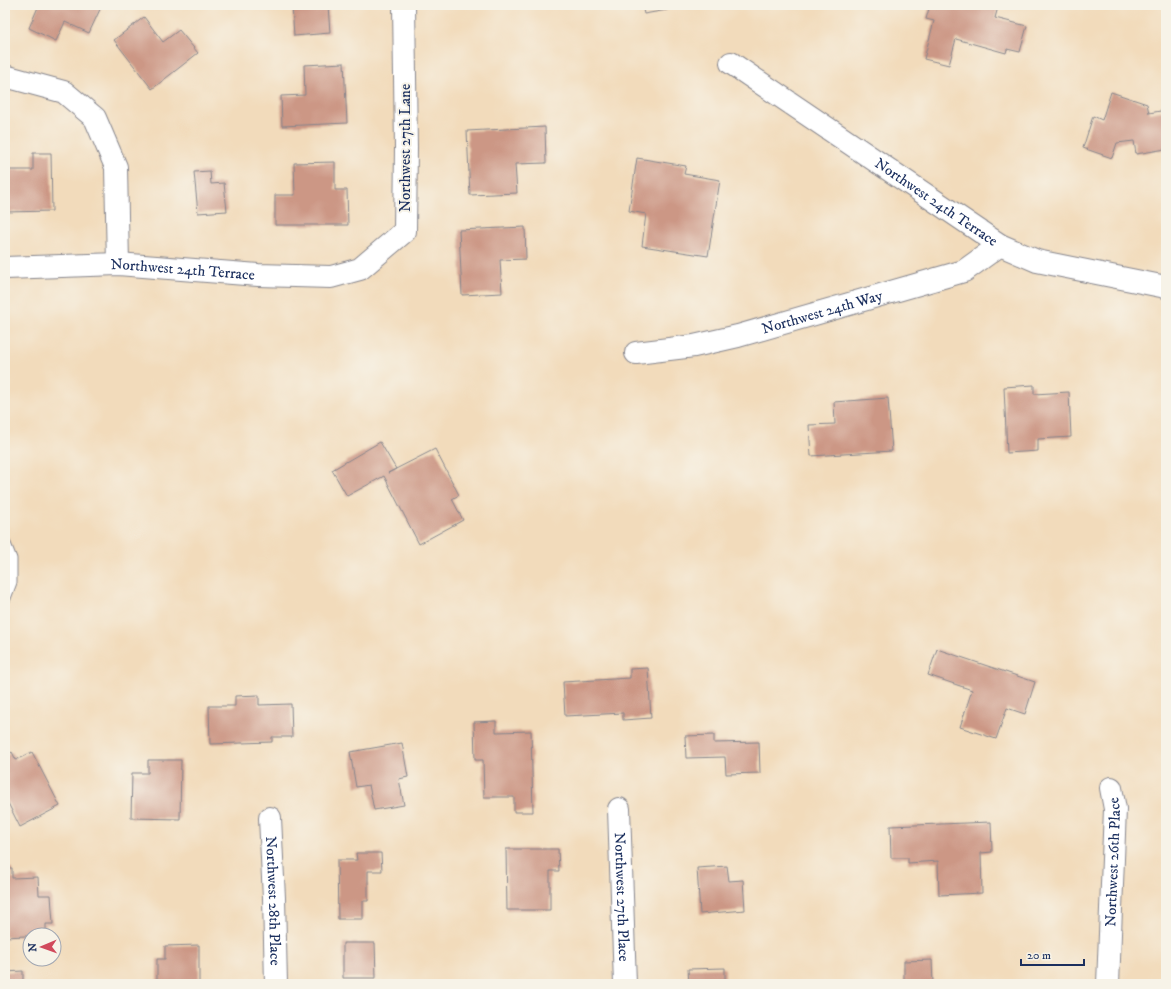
<svg xmlns="http://www.w3.org/2000/svg" width="1171" height="989" viewBox="0 0 1171 989" font-family="'IM FELL DW Pica',serif">
<rect width="100%" height="100%" fill="#f7f3e8"/>
<filter id="ink" filterUnits="userSpaceOnUse"><feTurbulence type="fractalNoise" baseFrequency=".025" numOctaves="2"/><feDisplacementMap in="SourceGraphic" scale="8" xChannelSelector="R" yChannelSelector="G"/><feConvolveMatrix kernelMatrix="1 2 1 2 8 2 1 2 1" color-interpolation-filters="sRGB"/></filter>
<filter id="wash" filterUnits="userSpaceOnUse"><feTurbulence type="fractalNoise" baseFrequency=".012" numOctaves="4" result="noise"/><feDisplacementMap in="SourceGraphic" scale="16" xChannelSelector="R" yChannelSelector="G"/><feGaussianBlur stdDeviation="0.9" result="paint"/><feColorMatrix in="noise" values="0 0 0 0 0 0 0 0 0 0 0 0 0 0 0 0 0 1.4 0 .05"/><feComposite in="paint" operator="in"/></filter>
<g filter="url(#wash)">
<rect width="100%" height="100%" fill="#f2dbbb"/>
<g id="blocks">
<path fill="#cc9785" d="M39,5H102L89,33L65,22L56,41L29,28Z
M292,5H328L330,33L294,36Z
M642,5H666L667,10L644,14Z
M930,5H990L998,7L995,18L1027,26L1020,52L1007,49L1006,53L956,39L949,65L924,59L934,21L926,19Z
M144,17L163,42L179,30L198,53L152,89L114,40Z
M344,63L347,123L282,126L281,96L305,95L304,65Z
M1111,92L1147,104L1149,113L1166,110V149L1136,154L1134,141L1117,143L1112,158L1083,148L1093,116L1102,120Z
M545,127L546,163L515,164L517,193L470,195L467,131Z
M33,153H51L52,211L5,212V170H33Z
M637,158L686,166L684,174L720,180L708,256L642,246L646,214L629,211Z
M335,162V190H347L348,225H275V195H295L294,163Z
M210,171L211,184L224,183L227,211L198,213L194,172Z
M525,227L526,259L500,260L502,293L462,295L459,230Z
M1034,385V394L1069,392L1071,437L1038,439V451L1007,453L1004,387Z
M888,398L892,451L811,456L809,425L835,424L834,402Z
M380,442L396,469L388,473L435,449L459,495L452,499L463,520L419,544L384,476L347,496L332,470Z
M937,649L1035,682L1025,714L1007,708L996,739L960,727L972,690L928,675Z
M648,668L651,718L623,720V713L565,716L563,682L630,678V669Z
M259,695V705L291,704L292,737H272V742L210,744L209,706H235V696Z
M496,721V732L531,731L533,812H514V797H484L483,760H475L474,722Z
M714,735V743L759,742L760,773L726,774L725,757L686,758L685,736Z
M402,743L408,777L399,779L404,805L374,810L369,785L356,787L350,752Z
M12,752L16,760L32,752L60,806L20,827L5,797V756Z
M148,760H181L180,819L131,818L132,773H148Z
M991,822L992,852L981,853L982,893L939,895L938,861L908,863V858H891L890,826Z
M506,849H558L559,871H550V910H507Z
M356,853H381L382,871H368V901H363V919H338L337,860H357Z
M727,866L729,881L743,880L745,910L700,914L697,868Z
M5,868H12V878L38,877L39,895H51L53,924H46V935L5,937Z
M343,943H375L376,978H343Z
M199,945V984H157V959H165V946Z
M932,960L933,984H904V961Z
M725,968V984H689L688,969Z
M23,971V984H5V972Z
M993,982V984H962V983Z"/>
</g>
</g>
<g filter="url(#ink)">
<use href="#blocks" fill-opacity="0" stroke="#86858c" stroke-width="1"/>
<g fill="none" stroke-linecap="round" stroke-linejoin="round">
<g stroke="#86858c" stroke-width="13">
<path id="lane" d="M5,544L11,559V582L5,598"/>
</g>
<g stroke="#86858c" stroke-width="24">
<g id="street">
<path id="s1" d="M731,63L1000,245L1037,261L1166,287"/>
<path d="M5,76L64,92L95,118L116,167L118,264"/>
<path id="s2" d="M5,268L118,264L258,275L331,277L360,269L405,231L406,148L404,5"/>
<path id="s3" d="M636,353L694,346L738,336L964,271L1000,245"/>
<path id="s4" d="M619,809L625,984"/>
<path id="s5" d="M270,818L274,898L276,984"/>
<path id="s6" d="M1108,984L1115,809L1111,788"/>
</g>
</g>
<use href="#lane" stroke="#fff" stroke-width="11"/>
<use href="#street" stroke="#fff" stroke-width="22"/>
</g>
</g>
<g text-anchor="middle" stroke-width="4" stroke-linejoin="round" paint-order="stroke">
<g font-size="15" fill="#1b2f5e" stroke="#f7f3e8">
<text transform="translate(405 148) rotate(-90)" y="5">Northwest 27th Lane</text>
<text dy="5" stroke="none"><textPath href="#s1" startOffset="248">Northwest 24th Terrace</textPath></text>
<text dy="5" stroke="none"><textPath href="#s2" startOffset="178">Northwest 24th Terrace</textPath></text>
<text dy="5" stroke="none"><textPath href="#s3" startOffset="191">Northwest 24th Way</textPath></text>
<text dy="5" stroke="none"><textPath href="#s6" startOffset="122">Northwest 26th Place</textPath></text>
<text dy="5" stroke="none"><textPath href="#s4" startOffset="88">Northwest 27th Place</textPath></text>
<text dy="5" stroke="none"><textPath href="#s5" startOffset="83">Northwest 28th Place</textPath></text>
</g>
</g>
<rect width="1171" height="989" fill="none" stroke="#f7f3e8" stroke-width="20"/>
<g transform="translate(42 947) rotate(268)"><circle r="19" fill="#f7f3e8" stroke="#9fa5b1"/>
<path d="M0-3L7 15L0 10L-7 15Z" fill="#d1495b"/>
<text y="-6" font-size="11" font-weight="bold" text-anchor="middle" fill="#1b2f5e">N</text>
</g>
<path d="M1021 959v6h63v-6" fill="none" stroke="#1b2f5e" stroke-width="2"/>
<text x="1027" y="959" font-size="12" fill="#1b2f5e" stroke="#f7f3e8" stroke-width="3" paint-order="stroke">20 m</text>
</svg>
